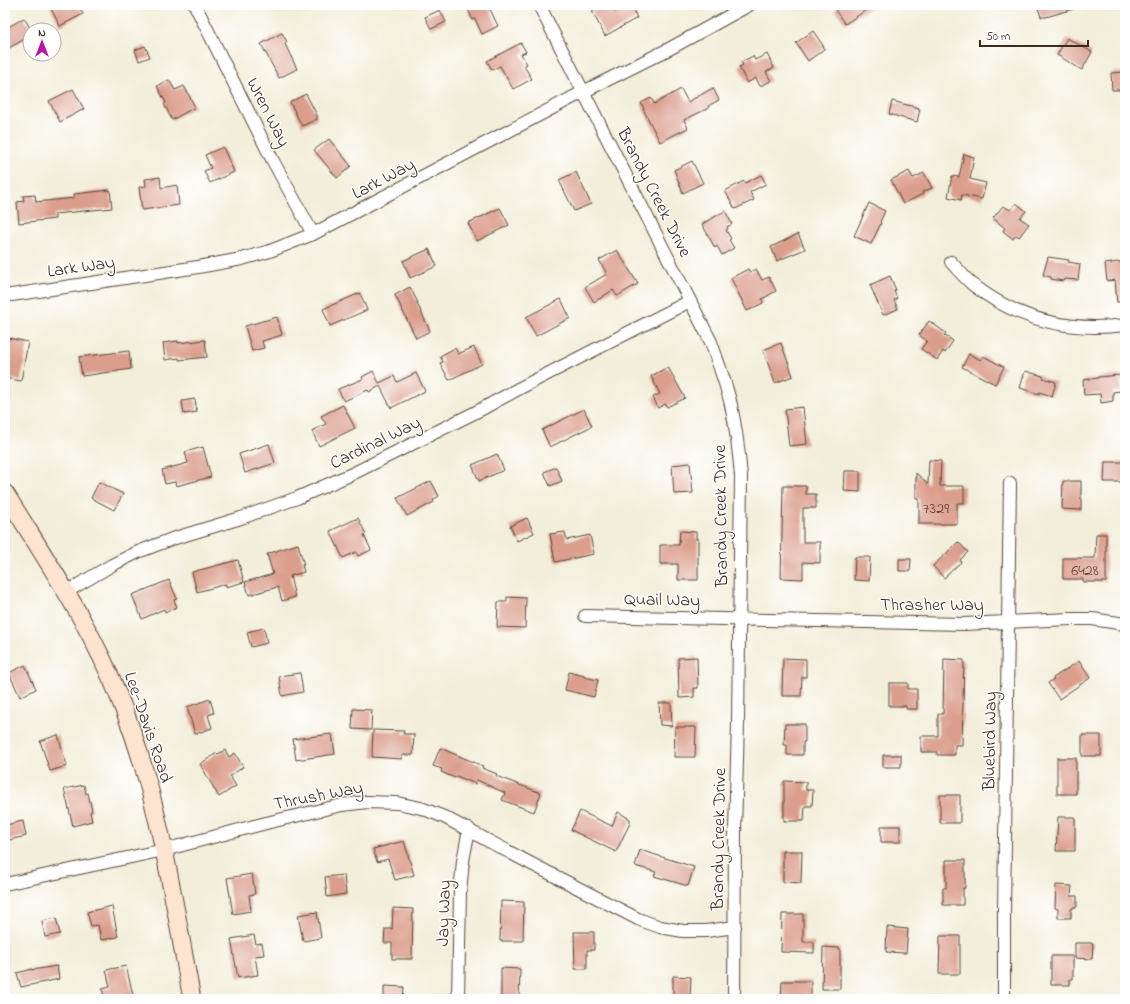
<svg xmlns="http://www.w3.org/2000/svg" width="1130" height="1004" viewBox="0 0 1130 1004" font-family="'Indie Flower',sans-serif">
<rect width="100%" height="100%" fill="#fff"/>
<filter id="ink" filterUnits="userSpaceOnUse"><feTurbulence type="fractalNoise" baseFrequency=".025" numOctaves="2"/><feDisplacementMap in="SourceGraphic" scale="8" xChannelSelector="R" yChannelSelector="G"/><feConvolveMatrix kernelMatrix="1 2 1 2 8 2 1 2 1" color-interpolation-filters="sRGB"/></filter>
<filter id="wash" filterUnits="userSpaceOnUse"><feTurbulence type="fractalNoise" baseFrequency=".012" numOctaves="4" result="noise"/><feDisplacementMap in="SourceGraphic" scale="16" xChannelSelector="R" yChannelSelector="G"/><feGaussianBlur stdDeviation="0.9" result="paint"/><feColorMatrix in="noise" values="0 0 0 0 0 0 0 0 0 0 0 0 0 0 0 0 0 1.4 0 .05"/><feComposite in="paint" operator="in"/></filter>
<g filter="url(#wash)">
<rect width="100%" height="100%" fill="#f3eeda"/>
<g id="blocks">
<path fill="#db9e8d" d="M49,5H78L83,14L60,26Z
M469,5H488L498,26L482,34L475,19L473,20L468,10L471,9Z
M604,5H610L614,12L631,5L637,18L605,36L592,11Z
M842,5H874L845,24L835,10Z
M1037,5H1076L1077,8L1046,17H1041Z
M440,10L446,22L431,29L425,17Z
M24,18L30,28V36L9,48L5,41V29Z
M813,31L824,47V49L808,61L796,43Z
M282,33L287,42L285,44L297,69L279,78L261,44Z
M1067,38L1092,52L1082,70L1057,55Z
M521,43L526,52L521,54L527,64L524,66L532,79L513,89L500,66L492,70L487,61Z
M145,46L150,57L139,61L135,50Z
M767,54L774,68L766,72L771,81L760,86L756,78L747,83L739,67L743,65L741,62L753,56L755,60Z
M1125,72V90H1112L1111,73Z
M169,80L175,90L184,86L195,107L172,120L164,104L166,103L157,86Z
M713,88L719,100L708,106L709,108L684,120L688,128L660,142L643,109H644L641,103L651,98L654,104L681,89L688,102Z
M73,89L84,109L60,122L49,101Z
M306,94L317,115V119L302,126L290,102Z
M892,101L919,108L918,109H920L917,122L889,114Z
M329,139L351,166L337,178L314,150Z
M223,147L234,172L210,183L204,171L211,168L205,155Z
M964,154L974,157L970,179L986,183L982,199L962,195L961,200L948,197L952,176L959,177Z
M692,161L703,183L683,193L674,170Z
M909,171L913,178L924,173L932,188L922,192L923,194L903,204L891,180Z
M576,172L591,204L574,211L559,180Z
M761,175L766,184L750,192L754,200L735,209L725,191L744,181L745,183Z
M160,177L161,188L177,185L179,205L142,210L139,187L146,186L145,179Z
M110,190L112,208L55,214V219L19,223L17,202L24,201L23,196L35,195L36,202L74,198V194Z
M869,203L885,211L880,222L881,223L871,244L854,236Z
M1016,203L1026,211L1020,218L1029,224L1019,237L1016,235L1013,239L1003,231L1005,228L993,218L1003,206L1011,210Z
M500,208L509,225L477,241L468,223Z
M725,211L732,224L727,227L728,229L726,230L731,239L729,240L734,248L722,255L717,246L715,248L702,224Z
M798,234L805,249L777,261L771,247Z
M429,249L437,266L410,278L403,261Z
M617,250L638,284L617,296L613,290L594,302L585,287L607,274L599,260Z
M1048,257L1069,260L1068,262L1080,264L1078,280L1064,279L1063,281L1051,279V277L1043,275Z
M1125,261V302H1117L1115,280L1107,281L1105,264Z
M748,269L750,272L756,269L762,280L769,277L776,291L762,299L763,303L747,311L731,278Z
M890,276L896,290L894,291L897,299L894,300L898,309L883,315L870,285Z
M410,287L418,303H417L430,331L416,338L395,295Z
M360,293L367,310L330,326L323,309Z
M561,299L570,318L536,336L526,317Z
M277,317L282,335L262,341L264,348L252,351L245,326Z
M929,321L946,333L944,335L953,341L945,353L943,351L937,360L921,349L927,341L919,335Z
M8,338L28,342L21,381L5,378V352Z
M205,340L207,357L179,360V358L165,360L163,343L178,341V343Z
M781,343L793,376L775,383L763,350Z
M474,347L482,364L449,380L440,363L443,362L440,356L455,348L458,354Z
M129,351L131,369L82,376L79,357Z
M969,354L981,360L983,356L1004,367L995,384L962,367Z
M668,367L685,398L667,407L665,404L658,408L653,397L660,394L651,376Z
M373,371L379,383L394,376L397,382L416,373L425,391L391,408L380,386L369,392L368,390L344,401L338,389L363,379L362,377Z
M1025,371L1043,376V378L1056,382L1052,396L1039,392V394L1020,388Z
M1120,375L1121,391L1113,392V401L1101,403L1100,394L1084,395L1083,380L1098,378V377Z
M195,399L197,412L184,414L182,401Z
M343,405L355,428L319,446L312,431L326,424L321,416Z
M803,407L807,444L789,446L785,409Z
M584,409L592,426L550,447L542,430Z
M269,444L275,463L245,473L239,454Z
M203,447L211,477L176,486L175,482L165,484L162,470L188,463L185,452Z
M497,454L504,470L479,481L472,465Z
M929,460L941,461L940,486H964V503H957V524H919V499H916V473L928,484Z
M1105,462H1125V482H1104Z
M690,463L693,493L674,494L672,465Z
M556,467L562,481L550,486L544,472Z
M845,471H860V492L844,491Z
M431,481L439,496L433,500L434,502L407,516L397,498Z
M1063,481H1081V510L1062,509Z
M99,482L123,494L114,510L91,498Z
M783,486H806V494H816V508H803V542H820V563L803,562V579L781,578Z
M358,518L366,534L364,535L371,550L358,556L356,552L343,558L330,531Z
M527,518L534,533L517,541L510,526Z
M680,531L696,532V539H698V580H678V564H660V545H679Z
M565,532L567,540L590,535L594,554L555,562L550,534Z
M1096,534H1106V582H1083V579H1063V558H1095Z
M958,542L968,552L960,560L961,562L944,578L933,566Z
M298,544L304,565H302L304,572L290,576L295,597L282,601L278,587L249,595L245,582L273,574L267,554Z
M855,557H870L869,581L854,580Z
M899,559H911L910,571H899Z
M238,560L244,582L226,587V584L197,592L192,572Z
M169,580L177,599L174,600L177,607L165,612L164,609L142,619L132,595Z
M507,597L526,598L525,628L497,627L498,602H507Z
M264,628L267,643L251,647L247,632Z
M697,657L698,688H694V697L679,698L678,658Z
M783,658L806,659V677H802L801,696H782Z
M944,659L964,660L962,745H955V755H937V752H921V736H938V714H943Z
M1079,661L1090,678L1059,699L1048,683L1054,679L1053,678Z
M25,665L36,689L20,697L9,673Z
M569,672L584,676V677L598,680L594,697L565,690Z
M300,673L303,692L282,696L279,676Z
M889,683H908V689H917V709H906V706H889Z
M210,699L214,713L208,715L212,728L195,734L187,707Z
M659,703H671L672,726L660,725Z
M353,709L372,710L371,730L352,729Z
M785,724H805V742H803V755H787V745H784Z
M675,727H696L695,757H674Z
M373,730L404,731L403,734H414L413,755H402V759L372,757Z
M332,734L335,754L296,760L293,739Z
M58,735L67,766L50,771L40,741Z
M1082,735H1101V756H1082Z
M440,748L483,766L482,768L497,774L496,776L541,793L534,812L502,800L505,793L477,780L476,784L456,776L455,778L441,772L442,769L433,766Z
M225,750L229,757L235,753L243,767L230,776L236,786L219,797L200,764L217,753L218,754Z
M883,755H901V767H883Z
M1057,758H1076V794H1057Z
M784,781L806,782V790H813L812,806H805L804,821H784Z
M84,785L86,794L88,793L92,811L90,812L92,821L73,826L64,789Z
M940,795H960V823H940Z
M580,811L612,826L618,812L630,819V823L616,852L571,830Z
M1058,817H1075V851H1056Z
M23,821L26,836L9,840L6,825Z
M881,826H900V842H881Z
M404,841L414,875L395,880L388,859L377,862L373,849Z
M640,850L694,867L688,886L654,876L656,872L635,866Z
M783,851H802L801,883L783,882Z
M946,860H965V888H963V905H943V888H946Z
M252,874L255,894L249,895L251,911L233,914L227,878Z
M344,875L346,894L327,897L325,877Z
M1056,885L1072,886L1071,896H1077V907H1073V909H1071V918H1058V909L1055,908Z
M501,901L524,902L523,941H500Z
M112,906L118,937L101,940L98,925L91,926L87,912Z
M393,908L413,909L412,959H392V943H384L385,929H392Z
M317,912L321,938L303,941L298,915Z
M782,914H803V942H814V953L781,952Z
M56,918L60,934L45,937L42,921Z
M887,927L908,929L906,953L886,952Z
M574,932H594V950H587V969H575Z
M254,935L256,944L262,943L264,955L255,956L258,975L238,978L231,939Z
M940,936H960V974H939Z
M1075,943H1093L1092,959L1075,958Z
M823,947L840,948V989H822Z
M1051,956H1073V979H1070V985H1051Z
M57,966L59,979L21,987L17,973L32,969V970Z
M126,966L134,999H105L102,989L110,987L106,970Z
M501,968L520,969L519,999H501Z
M673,976L691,977L690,999H673Z
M782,981H811V999H781Z
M384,986L404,987L403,999H384Z"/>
</g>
</g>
<g filter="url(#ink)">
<use href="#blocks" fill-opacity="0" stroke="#57473a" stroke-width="1"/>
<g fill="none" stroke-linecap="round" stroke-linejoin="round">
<g stroke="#57473a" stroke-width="14">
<path id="minor" d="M195,5L273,161L313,234
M539,5L711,342C718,363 726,383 731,405C736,428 739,452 741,476L738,723L735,831L734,999
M951,262C958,270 965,278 972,284C1017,320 1069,332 1125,325
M5,296L198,267L242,259L270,251L313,234L583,92L669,49L749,5
M66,592L112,565L138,552L172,539L241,518L297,498L352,474L480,410L520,388L690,301
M585,616L964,624L1070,619H1092L1125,624
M5,884L164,850L266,823L342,805L367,802L397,803L421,808L444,817L524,860L638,919L660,927L683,931H706L735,927
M458,999L460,892L463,861L469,829
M1004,999V912L1010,483"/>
</g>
<g stroke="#57473a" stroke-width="19">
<path id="secondary" d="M5,493C47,561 92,627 121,702C159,796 173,899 192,999"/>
</g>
<use href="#minor" stroke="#fff" stroke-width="12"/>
<use href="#secondary" stroke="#fde4d1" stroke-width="17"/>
</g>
</g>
<g text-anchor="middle" stroke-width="3" stroke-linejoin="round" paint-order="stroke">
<g font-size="16" fill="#63473a">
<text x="936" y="513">7329</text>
<text x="1085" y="575">6428</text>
</g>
<g font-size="18" fill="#3b2a1e" stroke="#fff">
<text transform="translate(269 112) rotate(63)" y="6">Wren Way</text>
<text transform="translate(383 178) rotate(-28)" y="6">Lark Way</text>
<text transform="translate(655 192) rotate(63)" y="6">Brandy Creek Drive</text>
<text transform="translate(81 266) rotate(-8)" y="6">Lark Way</text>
<text transform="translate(375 442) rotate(-26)" y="6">Cardinal Way</text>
<text transform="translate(720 516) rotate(-91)" y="6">Brandy Creek Drive</text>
<text transform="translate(662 599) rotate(1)" y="6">Quail Way</text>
<text x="932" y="610">Thrasher Way</text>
<text transform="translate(149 727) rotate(71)" y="6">Lee-Davis Road</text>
<text transform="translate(989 741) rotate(-89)" y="6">Bluebird Way</text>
<text transform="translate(318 795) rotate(-11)" y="6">Thrush Way</text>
<text transform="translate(718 839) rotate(-89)" y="6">Brandy Creek Drive</text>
<text transform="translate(443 913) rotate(-88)" y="6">Jay Way</text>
</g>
</g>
<rect width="1130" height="1004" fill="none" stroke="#fff" stroke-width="20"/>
<g transform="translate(42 42)"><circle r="19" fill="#ffffff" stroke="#b1aaa5"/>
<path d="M0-3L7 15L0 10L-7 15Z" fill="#b5179e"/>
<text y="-6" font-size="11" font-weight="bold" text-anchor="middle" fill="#3b2a1e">N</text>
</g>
<path d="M980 40v6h108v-6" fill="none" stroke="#3b2a1e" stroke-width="2"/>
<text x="986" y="40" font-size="12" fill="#3b2a1e" stroke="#ffffff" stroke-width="3" paint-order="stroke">50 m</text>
</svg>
